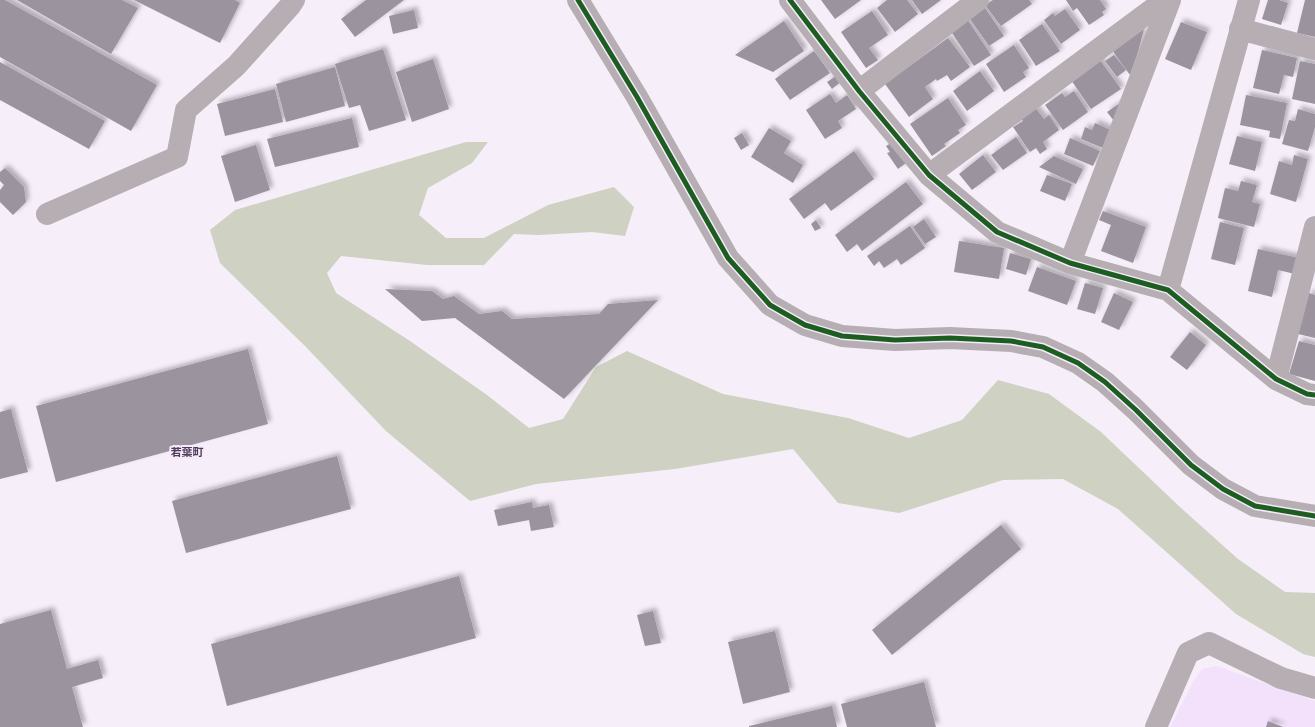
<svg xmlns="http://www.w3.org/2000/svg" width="1315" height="727" viewBox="0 0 1315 727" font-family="Montserrat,'Noto Sans JP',sans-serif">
<defs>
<filter id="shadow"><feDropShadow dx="3.5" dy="-3.5" stdDeviation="2" flood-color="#0004"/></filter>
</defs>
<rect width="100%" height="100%" fill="#f6eef9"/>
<path fill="#f3e1fc" d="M1217,666L1315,701V727H1170L1194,680L1202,669Z"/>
<path fill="#cfd1c2" d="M466,142H488L472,163L428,188L419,215L446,238H484L548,205L614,187L634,207L625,236L592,232L538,235L514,234L484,265H427L341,256L327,273L336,293L410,341L487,395L529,428L563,419L596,367L627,351L723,394L848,418L909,438L962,420L998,380L1049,394L1101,432L1181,508L1238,559L1285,592L1315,593V657L1303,654L1236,614L1118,509L1063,479L1003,480L899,513L838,503L793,449L675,469L536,484L470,501L386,431L306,347L220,263L210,230L235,210Z"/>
<path fill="#9b949f" filter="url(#shadow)" d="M0,0H5L157,85L131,131L0,57Z
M17,0H122L138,8L111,54Z
M134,0H235L240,3L220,43Z
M366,0H404L355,37L341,19Z
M821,0H861L835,19Z
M887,0H907L918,14L895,32L877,8Z
M912,0H941L922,14Z
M993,0H1029L1032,4L1001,26L985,5Z
M1066,0H1100L1106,9L1102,12L1104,15L1089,25L1077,8L1073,11Z
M1268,0H1279L1288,3L1281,25L1262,19Z
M1305,0H1315V37L1297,33Z
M983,5L1004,36L989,46L970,19Z
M1065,9L1080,30L1061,44L1044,20L1053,13L1055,16Z
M414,10L418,28L393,34L389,16Z
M872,11L888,35L869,48L878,60L866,68L841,32Z
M967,19L991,55L974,66L950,30Z
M784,21L804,51L773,72L735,55Z
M1181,22L1207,32L1191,70L1165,59Z
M1042,24L1060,51L1036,66L1019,40Z
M1144,29L1138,52L1130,75L1112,50Z
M948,38L970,67L951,81L947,75L937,81L936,79L925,87L933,99L909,117L885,84Z
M1014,45L1029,68L1023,72L1026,77L1004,92L986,64Z
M383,49L406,120L369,131L360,105L349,108L335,64Z
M1262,50L1297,58L1293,77L1284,75L1279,94L1253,88Z
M814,51L830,73L790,100L775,79Z
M1114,55L1126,70L1117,77L1105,61Z
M433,59L449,109L412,122L396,72Z
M1100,60L1121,89L1091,109L1071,80Z
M1300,61L1315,64V104L1292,99Z
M0,62L105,121L89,149L0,100Z
M335,67L345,106L286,122L276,84Z
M980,71L994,91L967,111L953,91Z
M839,74L843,80L832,89L827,82Z
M275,89L283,122L225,136L217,104Z
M1074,91L1088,112L1063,130L1045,105L1062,93L1065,97Z
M830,94L836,103L847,95L856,109L838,121L842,128L825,139L806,110Z
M1246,95L1287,103L1280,139L1269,137L1270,131L1240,125Z
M948,98L966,125L958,130L960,133L944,144L946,146L932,156L910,124Z
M1123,101L1114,121L1107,112Z
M1035,107L1044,119L1049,115L1059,130L1043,142L1047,149L1040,154L1036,148L1030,152L1013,127L1023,121L1020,117Z
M1298,109L1315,114V127L1308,151L1282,144L1289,120L1295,121Z
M352,118L359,147L275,167L267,139Z
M1095,123L1111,130L1103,148L1081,139L1085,127L1092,130Z
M769,128L791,141L784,153L803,165L793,183L751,157Z
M742,133L749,145L741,150L734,138Z
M1237,136L1262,142L1255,171L1229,164Z
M1016,137L1027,153L1003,170L991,155Z
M1070,138L1100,151L1093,166L1064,154Z
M891,143L906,163L898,169L887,153L890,152L886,146Z
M256,145L270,190L235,202L221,156Z
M854,151L874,179L831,211L825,203L804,219L789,199Z
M983,155L996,172L972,190L959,174Z
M1294,155L1308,159L1296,202L1270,194L1279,161L1292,165Z
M1054,156L1083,169L1076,184L1039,167Z
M5,168L24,187L26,202L13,215L0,202V190L4,185L0,181V172Z
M1047,175L1072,184L1065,201L1040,191Z
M1241,181L1257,185L1252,202L1260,204L1254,227L1218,218L1225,188L1238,191Z
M906,182L923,204L862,251L857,244L847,252L835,235Z
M1103,211L1146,227L1133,263L1101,251L1111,225L1099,220Z
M924,219L936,237L925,244L913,227Z
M816,220L821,228L815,231L811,224Z
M1220,222L1244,228L1235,265L1211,259Z
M910,226L925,248L901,265L897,259L884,268L879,261L874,266L867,256Z
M959,241L1004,248L999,279L954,272Z
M1258,249L1299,258L1295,274L1278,270L1272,297L1248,291Z
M1010,253L1031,259L1026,275L1006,269Z
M1037,267L1076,281L1067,305L1028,291Z
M1085,283L1103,288L1095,314L1077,309Z
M385,289L432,291L443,299L454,296L479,314L502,311L512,319L599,314L608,304L658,300L564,399L455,318L422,321Z
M1114,293L1133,302L1119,330L1101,322Z
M1309,293L1315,295V338L1298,334Z
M1190,332L1206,345L1187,370L1170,357Z
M1299,341L1315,345V381L1289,374Z
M248,349L268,424L56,482L36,406Z
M11,409L28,472L0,479V412Z
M337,456L351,509L186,553L172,501Z
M532,502L533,508L549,505L554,527L531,531L529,520L498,526L494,510Z
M1001,525L1021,549L892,655L872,630Z
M459,576L476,638L227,706L211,644Z
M51,610L67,669L98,660L103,678L72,687L83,727H0V624Z
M653,611L661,643L645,646L637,615Z
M775,631L790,692L743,704L728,642Z
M924,682L936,727H847L841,704Z
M832,706L837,727H749V726Z
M1268,721L1283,727H1266Z"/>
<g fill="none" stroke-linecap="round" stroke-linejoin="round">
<path stroke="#b6aeb3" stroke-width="22" d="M578,0L637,97L728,258L770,305L805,325L842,336L895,340L950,338L1011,341L1043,347L1078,363L1105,382L1136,410L1191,465L1223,489L1255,506L1315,516
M790,0L859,91L929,175L997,232L1070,263L1168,290L1276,379L1307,394L1315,395
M1240,29L1315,49
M859,91L978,0
M929,175L1165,0
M47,214L177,157L186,110L236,66L290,6L294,0
M1070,263L1170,0
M1168,290L1249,0
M1276,379L1315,227
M1156,727L1188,653L1209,643L1281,678L1315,688"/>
<g stroke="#f7eafd" stroke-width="8">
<path id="cycleway" d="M578,0L637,97L728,258L770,305L805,325L842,336L895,340L950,338L1011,341L1043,347L1078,363L1105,382L1136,410L1191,465L1223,489L1255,506L1315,516
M790,0L859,91L929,175L997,232L1070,263L1168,290L1276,379L1307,394L1315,395"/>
</g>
<use href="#cycleway" stroke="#1b5e20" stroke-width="5"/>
</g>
<g text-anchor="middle" stroke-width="4" stroke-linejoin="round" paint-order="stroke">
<g font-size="11" font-weight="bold" fill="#4e3d57" stroke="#f7eafd">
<text x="187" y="456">若葉町</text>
</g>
</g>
</svg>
